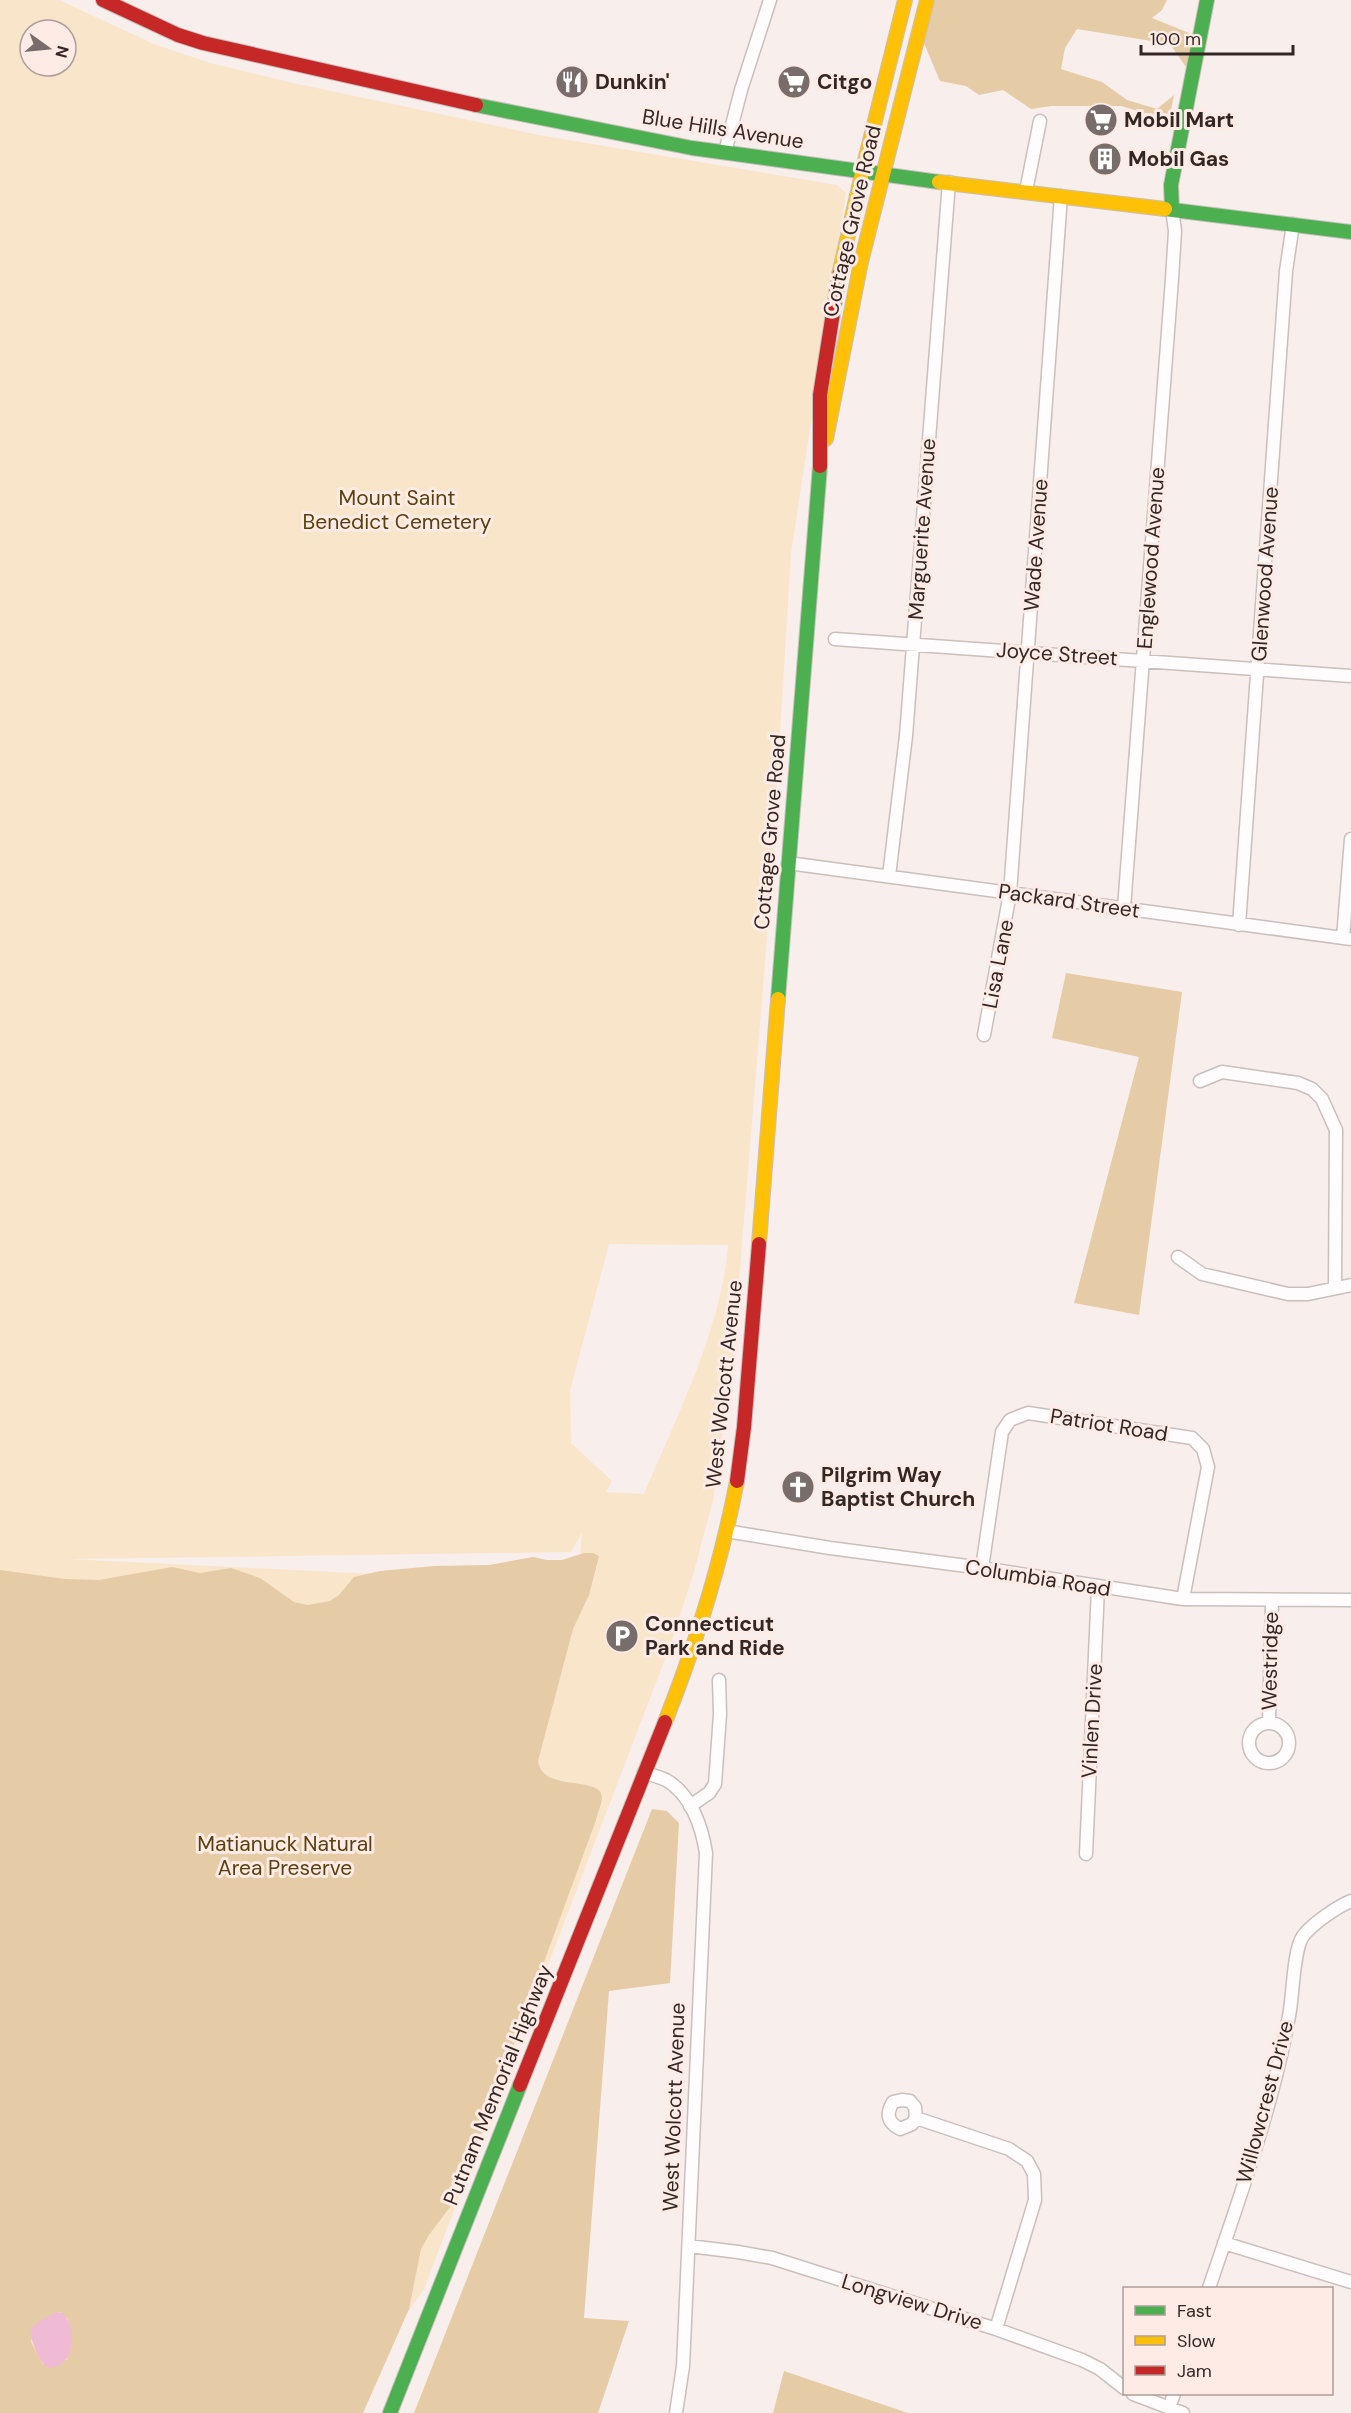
<svg xmlns="http://www.w3.org/2000/svg" width="1351" height="2413" viewBox="0 0 1351 2413" font-family="'DM Sans',sans-serif">
<rect width="100%" height="100%" fill="#f8eeec"/>
<path fill="#f9e5ca" fill-rule="evenodd" d="M0,0H59L154,44L210,63L293,83L539,135L837,185L846,193L791,553L769,914L732,1366L713,1500L693,1575L670,1646L424,2289L338,2413H0ZM30,30H66V66H30ZM609,1244L728,1245C722,1328 676,1418 644,1494L606,1492L612,1481L571,1443L570,1391ZM582,1533L578,1584L68,1559L571,1552Z"/>
<path fill="#e5cca7" fill-rule="evenodd" d="M933,0H1167L1162,10L1152,18L1194,35L1188,70L1170,44L1077,29L1065,48L1061,69L1102,82L1127,100L1157,109L1174,95L1169,120L1121,106H1051L1031,109L1003,90L979,95L966,86L940,81L923,41Z
M1066,973L1182,992L1139,1315L1074,1303L1139,1057L1052,1038Z
M584,1553H593L599,1556L589,1595L573,1629L538,1761C542,1793 601,1775 602,1797C602,1804 597,1814 596,1820L465,2178L456,2199L429,2235L421,2249L409,2309L363,2413H0V1570L65,1579L99,1580L172,1567L200,1573L231,1568L260,1578L294,1602L308,1605L330,1601L339,1595L354,1577L380,1571L434,1566L489,1565L533,1557L547,1560H562ZM57,2312H60L68,2319L71,2343L67,2360L43,2364L31,2342L34,2327Z
M652,1809L667,1811L679,1823L670,1983L609,1991L584,2318L629,2321L598,2413H414Z
M784,2371L908,2413H773Z"/>
<path fill="#eebad4" d="M57,2312L63,2313C78,2329 75,2368 49,2368C42,2364 41,2360 37,2353C25,2324 32,2326 57,2312Z"/>
<g fill="none" stroke-linecap="round" stroke-linejoin="round">
<g stroke="#c9bfbd" stroke-width="15">
<path id="street" d="M725,152L741,90L770,0
M1026,191L1040,121
M835,639L1351,676
M788,863L1351,939
M889,876L906,736L949,182
M1124,908L1172,279L1175,231L1172,209
M1239,925L1286,271L1293,224
M1343,938L1351,839
M984,1035L1010,893L1061,196
M1200,1081L1222,1072L1298,1083L1312,1089L1322,1099L1336,1130L1335,1287
M1178,1257L1202,1274L1288,1294H1308L1351,1285
M726,1531L830,1548L982,1568L1183,1599L1351,1600
M982,1568L1002,1432L1010,1420L1028,1413L1192,1438L1203,1449L1208,1467L1183,1599
M1269,1722L1272,1601
M1249 1743a20 20 0 1 1 40 0a20 20 0 1 1-40 0Z
M644,1772C651,1775 660,1777 666,1780C691,1794 702,1827 706,1853L683,2366L676,2413
M690,1806L709,1793L715,1784L720,1714L719,1680
M1086,1854L1098,1588
M916,2118L912,2124L900,2129C887,2122 886,2114 893,2102L902,2100L910,2101L915,2107L916,2118L1009,2149L1027,2161L1034,2174L1035,2200L996,2329
M1224,2243L1351,2282
M689,2246L738,2252L772,2258L996,2329L1082,2360L1100,2369L1124,2388
M1209,2288C1238,2202 1273,2106 1289,2016C1293,1998 1293,1950 1303,1936C1313,1923 1337,1907 1351,1901
M1133,2394L1183,2413
M1169,2408L1174,2394"/>
</g>
<g stroke="#c9bfbd" stroke-width="16">
<path id="fast" d="M476,105L692,148L939,182
M1165,209L1351,232
M1172,209L1171,185L1207,0
M778,999L820,466
M390,2413L520,2085"/>
</g>
<g stroke="#c9bfbd" stroke-width="16">
<path id="slow" d="M939,182L1165,209
M839,275L863,169L905,0
M826,439L861,262L927,0
M759,1244L778,999
M665,1722C696,1644 721,1564 737,1481"/>
</g>
<g stroke="#c9bfbd" stroke-width="16">
<path id="jam" d="M103,0L178,35L203,43L476,105
M820,466V395L839,275
M737,1481L744,1427L759,1244
M520,2085L665,1722"/>
</g>
<use href="#street" stroke="#fefcfc" stroke-width="12"/>
<use href="#fast" stroke="#4caf50" stroke-width="14"/>
<use href="#slow" stroke="#ffc107" stroke-width="14"/>
<use href="#jam" stroke="#c62828" stroke-width="14"/>
</g>
<defs>
<g id="restaurant-disc" transform="scale(1.725)"><circle r="9.5" fill="#786d6a" stroke="#feebe6"/><path d="M-5-6h1v4h1v-4h1v4h1v-4h1v5L-1.5 .5V6h-2V.5L-5-1ZM5-6V6H3V1.5H1.5Q1.5-4 5-6Z" fill="#fff"/></g>
<g id="supermarket-disc" transform="scale(1.725)"><circle r="9.5" fill="#786d6a" stroke="#feebe6"/><path d="M-6-5.5h2.5l.6 2H6L4.5 2H-2.5L-4.4-4H-6ZM-1.5 3.2a1.3 1.3 0 1 0 .1 0ZM3 3.2a1.3 1.3 0 1 0 .1 0Z" fill="#fff"/></g>
<g id="building-disc" transform="scale(1.725)"><circle r="9.5" fill="#786d6a" stroke="#feebe6"/><path d="M-4-6H4V6H1V3H-1V6H-4ZM-2.5-4.3h1.7v1.8h-1.7ZM.8-4.3h1.7v1.8H.8ZM-2.5-1h1.7V.8h-1.7ZM.8-1h1.7V.8H.8Z" fill="#fff"/></g>
<g id="church-disc" transform="scale(1.725)"><circle r="9.5" fill="#786d6a" stroke="#feebe6"/><path d="M-1.2-6h2.4v3.5h3.3v2.4h-3.3V6h-2.4V-.1h-3.3v-2.4h3.3Z" fill="#fff"/></g>
<g id="parking-disc" transform="scale(1.725)"><circle r="9.5" fill="#786d6a" stroke="#feebe6"/><path d="M-3.5-5.5H1a3.5 3.5 0 0 1 0 7H-1V5.5H-3.5ZM-1-3.4V-.6H.8a1.4 1.4 0 0 0 0-2.8Z" fill="#fff"/></g>
</defs>
<g fill-rule="evenodd">
<use href="#restaurant-disc" x="572" y="82"/>
<use href="#supermarket-disc" x="794" y="82"/>
<use href="#supermarket-disc" x="1101" y="120"/>
<use href="#building-disc" x="1105" y="159"/>
<use href="#church-disc" x="798" y="1487"/>
<use href="#parking-disc" x="622" y="1636"/>
</g>
<g text-anchor="middle" stroke-width="6" stroke-linejoin="round" paint-order="stroke">
<g font-size="21" font-weight="bold" fill="#332724" stroke="#feebe6" text-anchor="start">
<text x="595" y="89">Dunkin'</text>
<text x="817" y="89">Citgo</text>
<text x="1124" y="127">Mobil Mart</text>
<text x="1128" y="166">Mobil Gas</text>
<text x="821" y="1482">Pilgrim Way<tspan x="821" dy="24">Baptist Church</tspan></text>
<text x="645" y="1631">Connecticut<tspan x="645" dy="24">Park and Ride</tspan></text>
</g>
<g font-size="21" fill="#332724" stroke="#feebe6">
<text transform="translate(723 129) rotate(9)" y="7">Blue Hills Avenue</text>
<text transform="translate(852 221) rotate(-77)" y="7">Cottage Grove Road</text>
<text transform="translate(922 529) rotate(-86)" y="7">Marguerite Avenue</text>
<text transform="translate(1036 545) rotate(-86)" y="7">Wade Avenue</text>
<text transform="translate(1151 558) rotate(-86)" y="7">Englewood Avenue</text>
<text transform="translate(1265 574) rotate(-86)" y="7">Glenwood Avenue</text>
<text transform="translate(1057 654) rotate(4)" y="7">Joyce Street</text>
<text transform="translate(770 832) rotate(-85)" y="7">Cottage Grove Road</text>
<text transform="translate(1069 901) rotate(8)" y="7">Packard Street</text>
<text transform="translate(998 964) rotate(-79)" y="7">Lisa Lane</text>
<text transform="translate(724 1384) rotate(-84)" y="7">West Wolcott Avenue</text>
<text transform="translate(1109 1425) rotate(9)" y="7">Patriot Road</text>
<text transform="translate(1038 1578) rotate(9)" y="7">Columbia Road</text>
<text transform="translate(1270 1661) rotate(-89)" y="7">Westridge</text>
<text transform="translate(1092 1721) rotate(-87)" y="7">Vinlen Drive</text>
<text transform="translate(498 2085) rotate(-68)" y="7">Putnam Memorial Highway</text>
<text transform="translate(1265 2102) rotate(-75)" y="7">Willowcrest Drive</text>
<text transform="translate(674 2107) rotate(-88)" y="7">West Wolcott Avenue</text>
<text transform="translate(912 2302) rotate(17)" y="7">Longview Drive</text>
</g>
<g font-size="21" fill="#5a400c" stroke="#feebe6">
<text x="397" y="505">Mount Saint<tspan x="397" dy="24">Benedict Cemetery</tspan></text>
<text x="285" y="1851">Matianuck Natural<tspan x="285" dy="24">Area Preserve</tspan></text>
</g>
</g>
<rect x="1123" y="2287" width="210" height="108" fill="#feebe6" stroke="#ad9d98" stroke-width="1.5"/>
<rect x="1135" y="2306" width="30" height="9" fill="#4caf50" stroke="#ad9d98" stroke-width="1.5"/>
<text x="1177" y="2317" font-size="18" fill="#332724">Fast</text>
<rect x="1135" y="2336" width="30" height="9" fill="#ffc107" stroke="#ad9d98" stroke-width="1.5"/>
<text x="1177" y="2347" font-size="18" fill="#332724">Slow</text>
<rect x="1135" y="2366" width="30" height="9" fill="#c62828" stroke="#ad9d98" stroke-width="1.5"/>
<text x="1177" y="2377" font-size="18" fill="#332724">Jam</text>
<g transform="translate(48 48) rotate(105)"><circle r="28" fill="#feebe6" stroke="#ad9d98" stroke-width="1.5"/>
<path d="M0-4.5L10 22L0 15L-10 22Z" fill="#786d6a"/>
<text y="-9" font-size="16" font-weight="bold" text-anchor="middle" fill="#332724">N</text>
</g>
<path d="M1141 45v9h152v-9" fill="none" stroke="#332724" stroke-width="3"/>
<text x="1150" y="45" font-size="18" fill="#332724" stroke="#feebe6" stroke-width="4.5" paint-order="stroke">100 m</text>
</svg>
